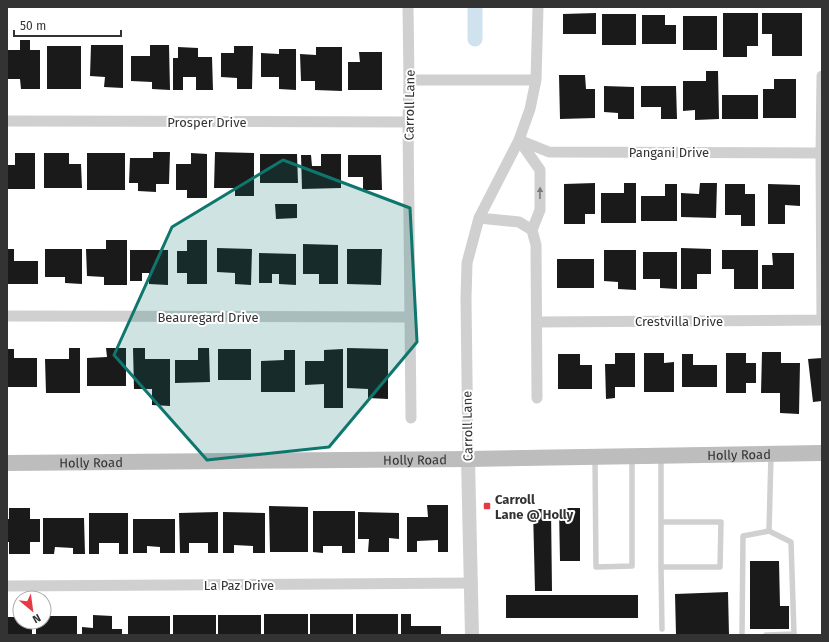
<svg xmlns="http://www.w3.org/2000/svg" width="829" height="642" viewBox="0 0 829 642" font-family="'Fira Sans',sans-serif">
<rect width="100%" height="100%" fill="#fff"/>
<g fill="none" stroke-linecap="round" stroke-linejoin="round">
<path stroke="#cfe2ee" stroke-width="15" d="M475,39V7"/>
</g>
<path fill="#1a1a1a" d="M596,13V34H563V14Z
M723,13H758V46H747V57H723Z
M762,13H802V56H772V34H762Z
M602,14H636V45H602Z
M642,15H665V25H676V44H642Z
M683,16H717V50H683Z
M20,40H30V50H40V89H21L20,79H7V50H20Z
M91,45H123V88L104,87L105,77L90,76Z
M150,45H169L170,90L152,89V82L131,81V56H150Z
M47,46H81V89H47Z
M234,46H253L252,89H237V78L221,77V53H234Z
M178,47L198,48V57H212L213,90H196V77H183V90H173V58H178Z
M316,47H342V91L315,90V81H301L300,54L316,55Z
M279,49H296V90L279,89V77H261V53L279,54Z
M359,52H382V90H348V62H360Z
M706,71H718L719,119L695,120V110L683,111V81H706Z
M559,75H585L586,89H595V118L560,119Z
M774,79H796V118H763V89H774Z
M604,86L634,87V119H618V113L604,112Z
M641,86H676L677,119H661V107H641Z
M722,95H758V119H722Z
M153,152H170L169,184H156V192L138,191V183H129L130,158H153Z
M215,152L254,153V196H235V188H214Z
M15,153H35V189H7V165H15Z
M44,153H69V164H81L82,188H44Z
M87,153H125V190H87Z
M191,153L207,154V198H187V190H176V164H191Z
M260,154H297L298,183H260Z
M321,154H341V188L302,189L301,155H311L312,166H321Z
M348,155H381L382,190H363V177H348Z
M595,183V214H585V224H564V184Z
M624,183H636V223H601V193H624Z
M700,183H717L716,218L681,217V193L699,194Z
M665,184H677V221H641V196H665Z
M725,184H745V194H755V226H741V215H725Z
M768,184L800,185V206L785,205V224H768Z
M275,204H297V218L276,219Z
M106,240H127V285H104V277L87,276L86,249H106Z
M187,240H207V284H187V273H177V251H187Z
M303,244L338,245V284H319V274H303Z
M217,248L252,249L251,285L235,284V273L217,272Z
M681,248L711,249V274H697V289H681Z
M7,249H14V261H38V284H7Z
M45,249H82V284L65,283V277H45Z
M347,249H382L381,285L347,284Z
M130,250H168V285L149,284V273H142V281H130Z
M604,250H636V290L618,289V282L604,281Z
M722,250H758V289H734V269H722Z
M643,252H677V289L660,288V279H643Z
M259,253L296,254V285L279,284V274H272V283H259Z
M772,253H794V289H762V265H773Z
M557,259H594V288H557Z
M69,348H80V393H46L45,359H69Z
M106,348H126V386H87V358L107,357Z
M133,348H145V359H170V406L152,405V389H134Z
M198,348H209L210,382L175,383V360H198Z
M347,348L388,349V399L368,398V389L347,388Z
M7,349H14V358H37V387H7Z
M218,349H251V380H218Z
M343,349V408H324V384L305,385V361H324V350Z
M284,350H295V392H261V361L284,360Z
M762,352H781V363H800L799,414L780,413V393H761Z
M615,353H635V387H615V398L606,399L605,364H615Z
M644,353H664V363L674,362V392H644Z
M726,353H746V363H756V383H746V393H726Z
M558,354H580V365H592V389H558Z
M682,354H693V365H717V387H682Z
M822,358V401L813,402L808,359Z
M427,505H448V552H438V540L417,541V552H407V517H428Z
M269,506L308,507V552H270Z
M9,508H30V519H40V542H30V554H9V542H7V519H9Z
M559,508H580V561H560Z
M533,509H551L552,591H535Z
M313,511H355V553H342V546H323V553L313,552Z
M218,512V553H208V543H189V553H180L179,513Z
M223,512L265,513V553H253V546L234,545V553H223Z
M358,512L399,513V539L389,538V552H368L369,539H358Z
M89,513H128V554H119V543H99V554H89Z
M43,518H84L85,554H73V548L55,547L54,554H43Z
M133,519H175V553H160V547L147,546V553H133Z
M750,561H779L780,606H789V629H750Z
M728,592L729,635H676L675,594Z
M506,595H638V618H506Z
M264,614H308V635H264Z
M310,614H353V635H310Z
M356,614H398V635H356Z
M401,614H411V626H441V635H401Z
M93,615L112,616V629H122V635H82V627L93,628Z
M173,615H216V635H173Z
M218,615H261V635H218Z
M44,616H77V635H36V622H44Z
M128,616H170V635H128Z
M7,617H20V622H32V635H7Z"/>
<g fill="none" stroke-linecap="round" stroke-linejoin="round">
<path stroke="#d0d0d0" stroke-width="5.5" d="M595,458L596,567L632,566V457
M661,522H721L720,567H661V458
M769,531L771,456
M661,567L662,629
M742,635L743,536L769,531L791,542L794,634L766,635"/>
<path stroke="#d0d0d0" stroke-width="11" d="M408,7L409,80L408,122L411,418
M409,80H536
M7,121L408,122
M519,140L549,152L821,153
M519,140L540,170V210L532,230
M479,218L519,222L532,230L536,245L537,398
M7,316L409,317
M537,322L822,320L821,153L822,76
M468,459L466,299L467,263L479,218L519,140L530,109L536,80L538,7
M7,586L472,583"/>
<path stroke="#d0d0d0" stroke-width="14" d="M468,459L472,635"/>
<path stroke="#bdbdbd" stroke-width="16" id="s1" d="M7,463L468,459L822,453"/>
</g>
<defs><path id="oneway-solid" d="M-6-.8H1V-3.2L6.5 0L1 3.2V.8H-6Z"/></defs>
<use fill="#7a7a7a" href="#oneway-solid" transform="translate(540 193) rotate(-89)"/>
<path fill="#0f766e" fill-opacity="0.2" stroke="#0f766e" stroke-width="3" stroke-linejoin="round" d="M283,160L410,208L417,342L329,447L207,460L114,355L172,227Z"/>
<rect fill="#e63946" stroke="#fff" stroke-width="1.5" x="483" y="502" width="8" height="8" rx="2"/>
<g text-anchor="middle" stroke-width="4" stroke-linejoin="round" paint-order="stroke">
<g font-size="13" fill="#333" stroke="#fff">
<text transform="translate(409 105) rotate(-89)" y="5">Carroll Lane</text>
<text x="207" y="127">Prosper Drive</text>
<text x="669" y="157">Pangani Drive</text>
<text x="208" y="322">Beauregard Drive</text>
<text x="679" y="326">Crestvilla Drive</text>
<text transform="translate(467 426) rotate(-91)" y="5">Carroll Lane</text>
<text dy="5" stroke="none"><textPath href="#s1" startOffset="732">Holly Road</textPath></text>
<text dy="5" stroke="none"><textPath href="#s1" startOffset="408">Holly Road</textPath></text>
<text dy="5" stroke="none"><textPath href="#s1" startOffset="84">Holly Road</textPath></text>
<text x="239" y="590">La Paz Drive</text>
</g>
<g font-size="13" font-weight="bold" fill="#333" stroke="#fff" text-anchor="start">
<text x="495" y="504">Carroll<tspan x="495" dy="15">Lane @ Holly</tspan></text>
</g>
</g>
<rect width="829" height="642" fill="none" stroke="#333333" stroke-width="16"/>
<g transform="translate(32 610) rotate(151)"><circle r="19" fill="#ffffff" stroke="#adadad"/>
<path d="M0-3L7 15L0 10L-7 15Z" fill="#e63946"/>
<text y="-6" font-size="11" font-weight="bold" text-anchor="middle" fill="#333333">N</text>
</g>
<path d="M14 30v6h107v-6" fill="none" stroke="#333333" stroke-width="2"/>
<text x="20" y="30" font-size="12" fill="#333333" stroke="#ffffff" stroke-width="3" paint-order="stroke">50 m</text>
</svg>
